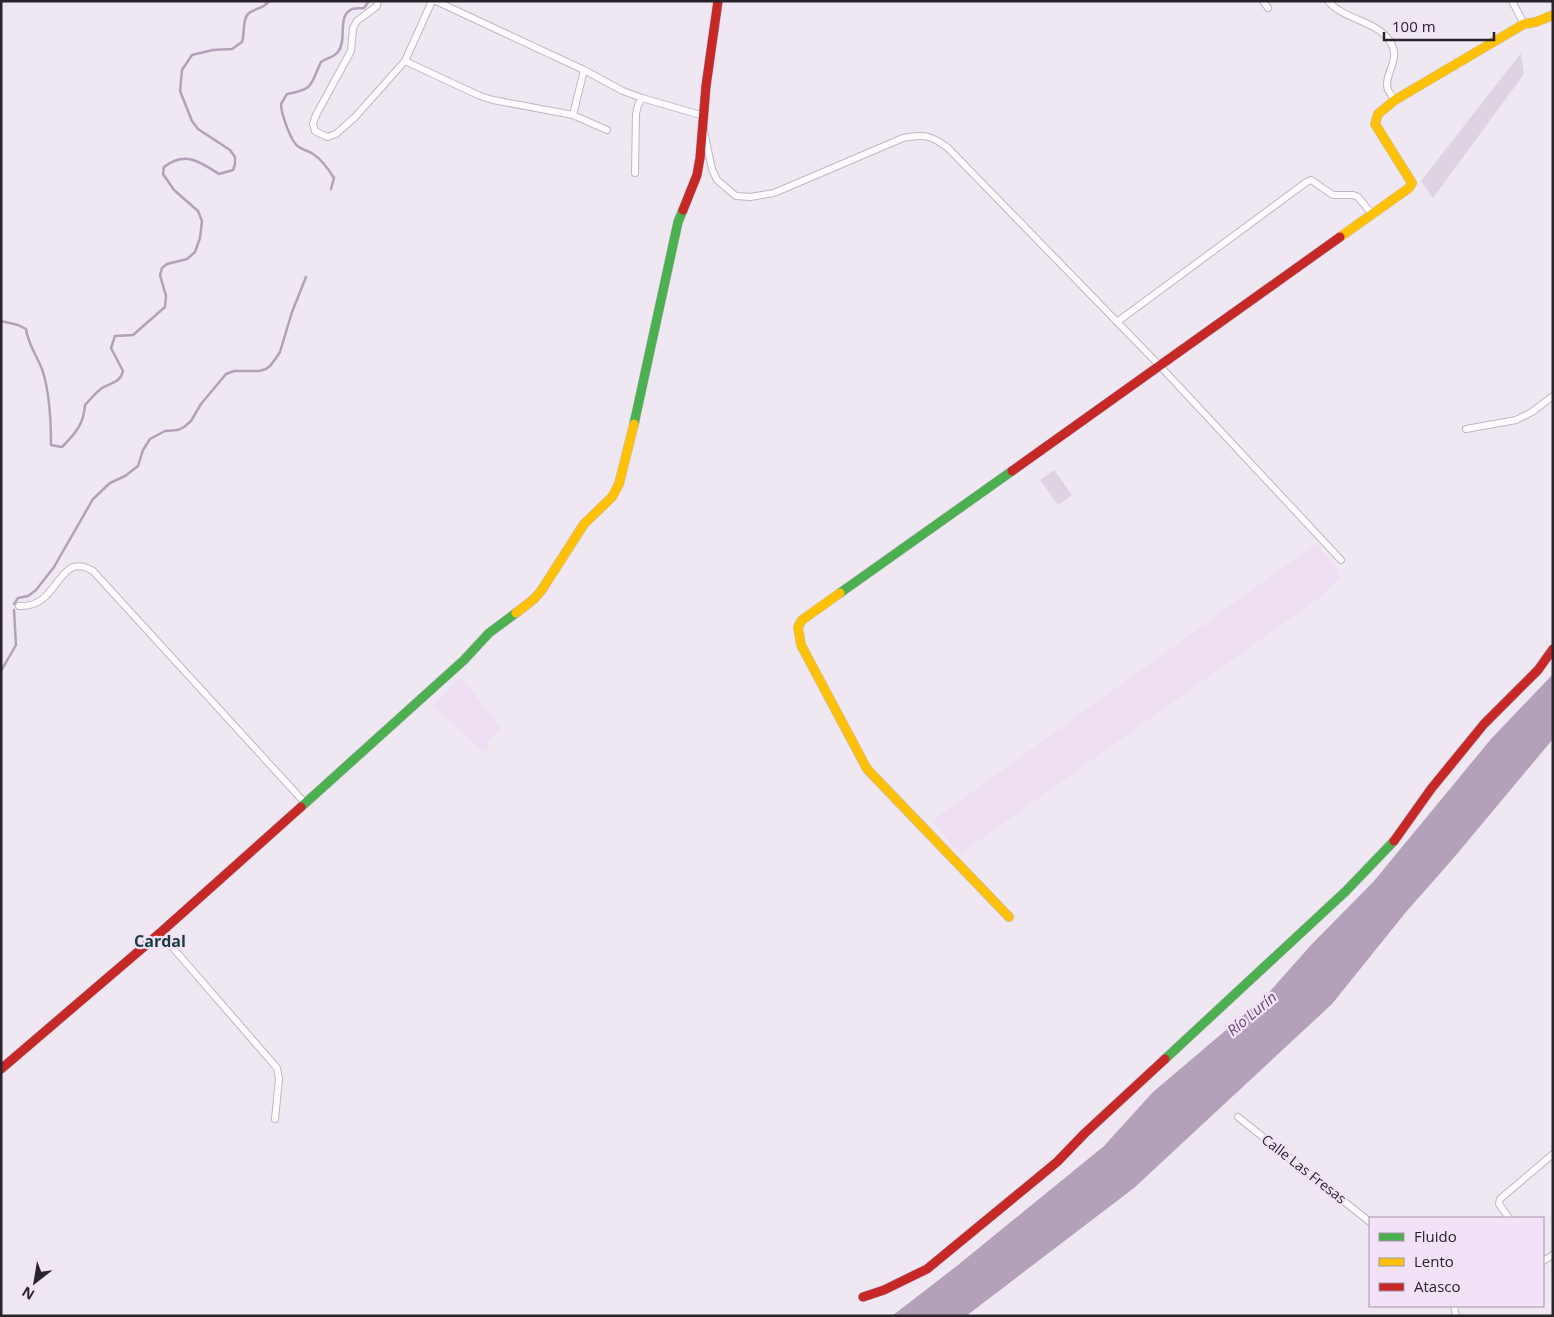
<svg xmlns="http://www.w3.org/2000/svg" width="1554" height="1317" viewBox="0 0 1554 1317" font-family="'Open Sans',sans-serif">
<rect width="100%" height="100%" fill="#efe7f2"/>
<path fill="#eedff3" d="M1317,543L1339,572V578L1324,594L960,854L932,821Z
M461,677L501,729L488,741L487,752L483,751L474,744L434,705Z"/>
<path fill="#ded3e3" d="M1521,53L1524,74L1433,198L1421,181Z
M1054,470L1072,495L1058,505L1040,480Z"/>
<path fill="#b3a1b9" d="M1553,674V739L1451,861L1406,912L1332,1004L1134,1188L966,1316H892L958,1265L1104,1146L1153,1092L1265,997L1311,945L1374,881L1491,739Z"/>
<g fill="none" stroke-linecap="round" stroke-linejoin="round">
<path stroke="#b3a1b9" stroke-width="2.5" d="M331,189L334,178C329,170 321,159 313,154C309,151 303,150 299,147C291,143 281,113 281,104L287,94C315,89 310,85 321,62C326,58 333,58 338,52C347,41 338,19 349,11C353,7 359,9 364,8L369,1
M1,321L18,325L26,329C28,345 38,357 43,372C50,395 51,421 51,445L62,447C75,434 84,424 85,405C90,400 96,392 102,388C112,382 120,383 123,371L111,348L115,336L133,335L165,307L166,296L160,275L162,268L167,264L187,259L195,252L200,238L202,221L198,211L174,190L163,174L164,167C185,151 199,161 219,174L233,170L235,164V157L230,150L198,129L192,121L180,91L182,70L192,55L213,50L232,49L242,42C245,34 242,20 248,14C254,8 264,9 269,1
M14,604L18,598L28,596L36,590L54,567L93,499L110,483L125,476L138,466L143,450L150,439L165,431L178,430L184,427L191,421L201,404L226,374L234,371H259L266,369L271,365L280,352L292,312L306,277
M1,671L16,645L14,610"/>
<g stroke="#bfb8c1" stroke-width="8">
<path id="street" d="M378,1L377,6L357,21L353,28L351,51L316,115L313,124L315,131L327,137L336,134L355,117L405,61L432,1
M436,1L584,70L623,91L642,98L638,105L636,114L635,173
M1263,1L1268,8
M1328,1C1345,21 1381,21 1392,45C1400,61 1383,75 1388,90C1390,94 1393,97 1395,100
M1512,1L1524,24
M405,61L480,96L493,100L573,115L607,130
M642,98L704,116
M573,115L584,70
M704,131L712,169L717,180L736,196L750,197L774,193L903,138C924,134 931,135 948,148L1160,366L1341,560
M1117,322L1308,181L1311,180L1333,195H1353L1358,197L1372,214
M1466,429L1516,420L1532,412L1553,396
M19,606C60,609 57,549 93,571L305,803
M160,933L277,1068L279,1079L275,1119
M1238,1117L1370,1222
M1509,1218L1499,1204L1500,1199L1553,1154
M1543,1261L1553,1255
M1454,1306L1456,1316"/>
</g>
<g stroke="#bfb8c1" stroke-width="10">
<path id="fast" d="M634,424L678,222L683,210
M840,593L1012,471
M301,807L464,660L489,633L516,613
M1165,1059L1346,891L1394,841"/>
</g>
<g stroke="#bfb8c1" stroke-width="10">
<path id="slow" d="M1340,237L1409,188L1412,183L1375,124L1378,114L1395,100L1524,24L1536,22L1553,15
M840,593L802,620L798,627L801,645L867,769L1009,917
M516,613L534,599L541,591L584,524L612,497L619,484L634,424"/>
</g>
<g stroke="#bfb8c1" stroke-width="10">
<path id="jam" d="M683,210L697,175L700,158L706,86L718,1
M1012,471L1340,237
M1394,841L1431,789L1484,724L1538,670L1553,649
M1,1069L160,933L301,807
M863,1297L884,1290L927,1269L1057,1162L1085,1133L1165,1059"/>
</g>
<use href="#street" stroke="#fdfbfd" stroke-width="6"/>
<use href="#fast" stroke="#4caf50" stroke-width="9"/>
<use href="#slow" stroke="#ffc107" stroke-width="9"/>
<use href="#jam" stroke="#c62828" stroke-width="9"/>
</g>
<g text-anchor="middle" stroke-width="4.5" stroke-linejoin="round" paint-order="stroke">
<g font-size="14" fill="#29232b" stroke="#f2e2f7">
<text transform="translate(1304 1169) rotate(38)" y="5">Calle Las Fresas</text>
</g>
<g font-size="15" font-style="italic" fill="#684672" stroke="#f2e2f7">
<text transform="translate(1252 1014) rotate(-40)" y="5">Río Lurín</text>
</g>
<g font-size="16" font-weight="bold" fill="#193c3c" stroke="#f2e2f7">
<text x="160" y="947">Cardal</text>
</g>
</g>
<rect width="1554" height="1317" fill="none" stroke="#29232b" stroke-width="5"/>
<rect x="1369" y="1217" width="175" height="90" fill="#f2e2f7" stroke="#a296a5"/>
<rect x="1379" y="1233" width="25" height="8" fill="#4caf50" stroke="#a296a5"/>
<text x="1414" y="1242" font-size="15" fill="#29232b">Fluido</text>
<rect x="1379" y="1258" width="25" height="8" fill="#ffc107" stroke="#a296a5"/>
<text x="1414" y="1267" font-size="15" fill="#29232b">Lento</text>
<rect x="1379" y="1283" width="25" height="8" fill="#c62828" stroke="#a296a5"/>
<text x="1414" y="1292" font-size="15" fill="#29232b">Atasco</text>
<g transform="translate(35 1282) rotate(211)" stroke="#f2e2f7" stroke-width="4" paint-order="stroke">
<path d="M0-4L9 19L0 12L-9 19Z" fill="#29232b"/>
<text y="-8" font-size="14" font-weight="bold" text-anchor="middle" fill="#29232b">N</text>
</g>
<path d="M1384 32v8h110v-8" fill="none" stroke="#29232b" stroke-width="2.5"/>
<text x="1392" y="32" font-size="15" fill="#29232b" stroke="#f2e2f7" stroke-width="4" paint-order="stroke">100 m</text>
</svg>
